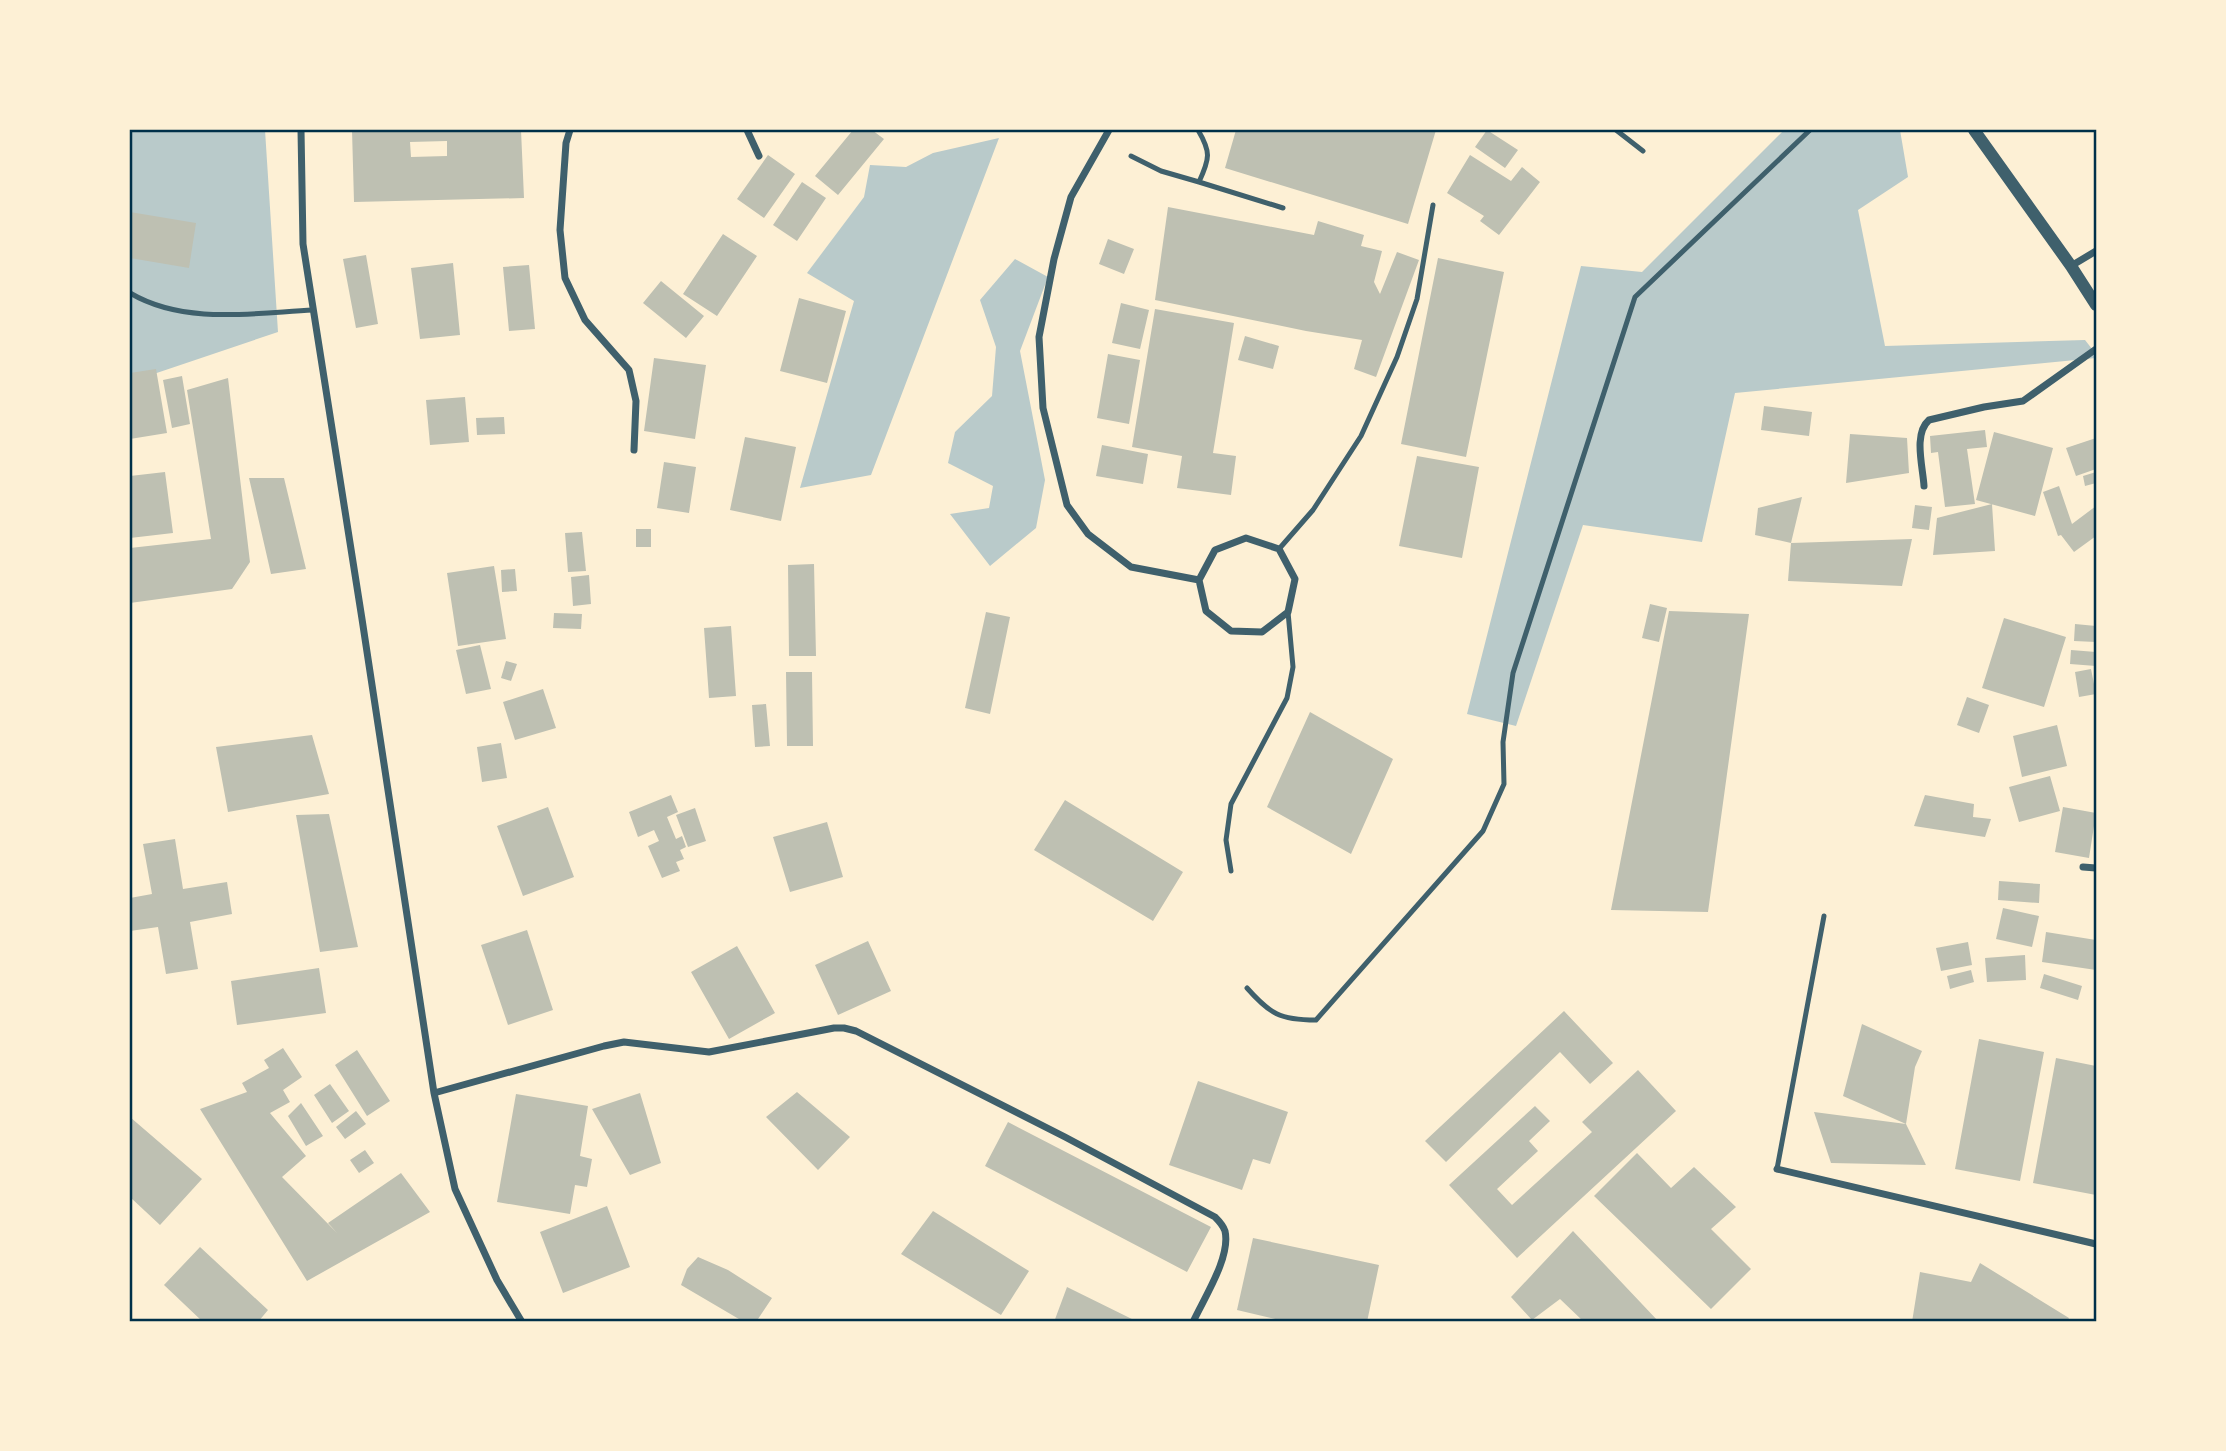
<svg xmlns="http://www.w3.org/2000/svg" width="2226" height="1451" viewBox="0 0 2226 1451" font-family="Mulish,sans-serif">
<rect width="100%" height="100%" fill="#fdf0d5"/>
<path fill="#b9caca" d="M130,130H265L278,332L130,382Z
M1784,130H1900L1908,177L1858,210L1885,346L2085,340L2096,354V358L1735,393L1702,542L1583,525L1516,726L1467,714L1581,266L1642,272Z
M999,138L871,475L800,488L854,301L807,273L864,197L870,165L906,167L933,153Z
M1015,259L1048,277L1020,351L1045,480L1036,528L990,566L950,514L989,508L993,486L948,463L955,432L992,396L996,347L980,300Z"/>
<path fill="#bec0b2" fill-rule="evenodd" d="M352,130H521L524,198L354,202ZM447,141V156L411,157L410,142Z
M853,130H872L884,139L838,195L815,176Z
M1236,130H1436L1408,224L1225,168Z
M1487,130L1518,150L1505,168L1475,147Z
M768,155L795,174L764,218L737,199Z
M1470,155L1511,181L1522,167L1540,182L1499,235L1480,221L1484,216L1447,193Z
M802,182L826,198L797,241L773,225Z
M1168,207L1314,235L1318,221L1364,235L1361,246L1382,251L1374,282L1380,294L1397,252L1419,260L1376,377L1354,369L1362,340L1306,331L1155,300Z
M130,212L196,223L189,268L130,258Z
M723,234L757,256L717,316L683,294Z
M1108,239L1134,249L1124,274L1099,264Z
M366,255L378,324L356,328L343,259Z
M1438,258L1504,272L1466,457L1401,444Z
M453,263L460,335L420,339L411,268Z
M529,265L535,329L509,331L503,267Z
M661,281L704,316L686,338L643,303Z
M799,298L846,311L827,383L780,371Z
M1121,303L1149,310L1140,349L1112,343Z
M1155,309L1234,323L1213,453L1236,456L1231,495L1177,488L1182,456L1132,447Z
M1245,336L1279,346L1273,369L1238,360Z
M1108,354L1140,360L1129,424L1097,418Z
M654,358L706,365L695,439L644,431Z
M156,369L167,433L130,439V373Z
M182,376L190,424L172,428L163,380Z
M228,378L250,562L232,589L130,603V548L211,539L187,390Z
M465,397L469,442L430,445L426,400Z
M1764,406L1812,412L1809,436L1761,430Z
M504,417L505,434L477,435L476,418Z
M1985,430L1987,447L1967,449L1975,504L1945,507L1938,452L1931,453L1930,436Z
M1994,432L2053,448L2035,516L1976,500Z
M1850,434L1907,438L1909,473L1846,483Z
M745,437L796,447L781,521L730,510Z
M2096,438V469L2076,476L2066,448Z
M1102,445L1148,454L1143,484L1096,476Z
M1417,456L1479,467L1462,558L1399,546Z
M664,462L696,467L689,513L657,508Z
M165,472L173,533L130,538V476Z
M2096,472V483L2085,486L2083,476Z
M249,478H284L306,569L271,574Z
M2059,486L2072,524L2096,506V536L2074,552L2061,535L2058,536L2043,492Z
M1802,497L1791,543L1755,535L1758,508Z
M1992,504L1995,551L1933,555L1937,518Z
M1915,505L1932,507L1929,530L1912,528Z
M636,529H651V547H636Z
M582,532L586,571L568,572L565,533Z
M1912,539L1902,586L1788,581L1791,543Z
M814,564L816,656H789L788,565Z
M494,566L506,639L458,646L447,573Z
M515,569L517,591L502,592L501,570Z
M589,575L591,604L573,606L571,577Z
M1650,604L1667,608L1659,642L1642,638Z
M1669,611L1749,614L1708,912L1611,910Z
M986,612L1010,617L990,714L965,708Z
M554,613L582,614L581,629L553,628Z
M2004,618L2066,637L2044,707L1982,688Z
M2075,624L2096,626V642L2074,641Z
M731,626L736,696L709,698L704,628Z
M480,645L491,689L466,694L456,650Z
M2071,650L2096,652V666L2070,664Z
M506,661L517,664L511,681L501,678Z
M2091,669L2096,694L2079,697L2075,672Z
M786,672H812L813,746H787Z
M543,689L556,728L515,740L503,702Z
M1967,697L1989,705L1979,733L1957,725Z
M766,704L770,746L755,747L752,705Z
M1310,712L1393,759L1351,854L1267,807Z
M2057,725L2067,766L2022,777L2013,736Z
M312,735L329,794L228,812L216,747Z
M501,743L507,778L482,782L477,747Z
M2050,776L2060,811L2019,822L2009,787Z
M671,795L678,812L667,817L676,839L682,836L686,847L680,850L684,859L676,862L680,871L662,878L648,846L659,841L654,830L638,837L629,812Z
M1925,795L1974,804L1973,817L1991,819L1985,837L1914,826Z
M1065,800L1183,872L1153,921L1034,850Z
M548,807L574,877L523,896L497,826Z
M2063,807L2096,813L2089,858L2055,852Z
M695,808L706,841L688,847L676,815Z
M329,814L358,947L320,952L296,815Z
M827,822L843,877L790,892L773,837Z
M175,839L183,889L227,882L232,914L190,922L198,969L166,974L158,927L130,931V898L152,894L143,844Z
M1999,881L2040,884L2039,903L1998,900Z
M2003,908L2039,916L2032,947L1996,939Z
M527,930L553,1010L508,1025L481,945Z
M2046,932L2096,940V970L2042,962Z
M868,941L891,991L838,1015L815,965Z
M1968,942L1972,965L1941,971L1936,948Z
M737,946L775,1013L729,1039L691,972Z
M2025,955L2026,980L1987,982L1985,958Z
M319,968L326,1013L237,1025L231,981Z
M1971,970L1974,982L1950,989L1947,976Z
M2044,974L2082,986L2078,1000L2040,988Z
M1564,1011L1613,1063L1590,1084L1560,1052L1446,1162L1425,1141Z
M1862,1024L1922,1051L1915,1067L1906,1124L1843,1096Z
M1979,1039L2044,1052L2020,1181L1955,1169Z
M283,1048L302,1077L283,1090L290,1102L270,1113L306,1156L282,1177L337,1233L328,1223L401,1173L430,1212L307,1281L200,1109L247,1092L242,1083L269,1068L264,1060Z
M357,1050L390,1101L367,1116L335,1065Z
M2056,1058L2096,1066V1195L2033,1183Z
M1638,1070L1676,1111L1517,1258L1449,1185L1535,1106L1550,1121L1529,1141L1538,1151L1497,1189L1512,1205L1592,1132L1582,1122Z
M1198,1081L1288,1112L1270,1164L1253,1159L1242,1190L1169,1165Z
M330,1084L349,1111L332,1123L314,1095Z
M797,1092L850,1137L818,1170L766,1117Z
M640,1093L661,1163L630,1175L592,1109Z
M516,1094L588,1106L580,1156L592,1159L587,1187L575,1185L570,1214L497,1202Z
M301,1103L323,1136L306,1146L288,1116Z
M356,1111L366,1124L345,1139L336,1127Z
M1814,1112L1906,1124L1926,1165L1831,1163Z
M130,1117L202,1179L160,1225L130,1197Z
M1008,1122L1211,1227L1187,1272L985,1166Z
M365,1150L374,1163L359,1173L350,1160Z
M1637,1153L1671,1188L1694,1167L1736,1207L1711,1229L1751,1269L1711,1309L1594,1196Z
M607,1206L630,1267L563,1293L540,1232Z
M933,1211L1029,1271L1001,1315L901,1254Z
M1573,1231L1659,1322H1584L1560,1299L1532,1320L1511,1297Z
M1253,1238L1379,1265L1367,1322H1288L1237,1310Z
M200,1247L268,1310L258,1322H203L164,1285Z
M698,1257L728,1270L772,1298L756,1322H744L681,1285L687,1269Z
M1980,1263L2069,1318L2067,1322H1912L1920,1272L1971,1282Z
M1067,1287L1138,1322H1054Z"/>
<g fill="none" stroke-linecap="round" stroke-linejoin="round">
<path stroke="#3f606c" stroke-width="5" d="M1198,130C1211,152 1210,158 1199,182L1283,208
M1616,130L1643,151
M1131,156L1161,171L1199,182
M130,293C184,325 253,313 313,310
M1279,549L1313,510L1361,436L1397,357L1417,299L1433,205
M1231,871L1226,840L1231,804L1287,698L1293,667L1288,612
M1247,988C1270,1014 1280,1020 1316,1020L1483,831L1504,784L1503,742L1513,673L1635,297L1810,130
M1777,1169L1824,916"/>
<path stroke="#3f606c" stroke-width="7" d="M301,130L303,244L362,619L434,1093L455,1189L497,1280L522,1322
M570,130L566,143L560,230L565,278L585,320L629,370L636,401L634,450
M747,130L759,156
M1109,130L1071,197L1054,259L1039,337L1043,408L1067,505L1088,534L1131,567L1199,580
M2071,266L2096,251
M1924,486C1923,467 1913,434 1929,420L1984,407L2023,401L2096,349
M1246,538L1279,549L1295,579L1288,612L1262,632L1231,631L1206,611L1199,580L1215,550Z
M2083,867L2096,868
M434,1093L604,1046L624,1042L709,1052L834,1028H844L856,1031L1065,1137L1215,1217C1219,1221 1223,1225 1225,1231C1231,1257 1204,1298 1193,1322
M1777,1169L2096,1244"/>
<path stroke="#3f606c" stroke-width="12" d="M1974,130L2071,266L2096,305"/>
</g>
<rect width="2226" height="1451" fill="none" stroke="#fdf0d5" stroke-width="262"/>
<rect x="131" y="131" width="1964" height="1189" fill="none" stroke="#003049" stroke-width="2.5"/>
</svg>
